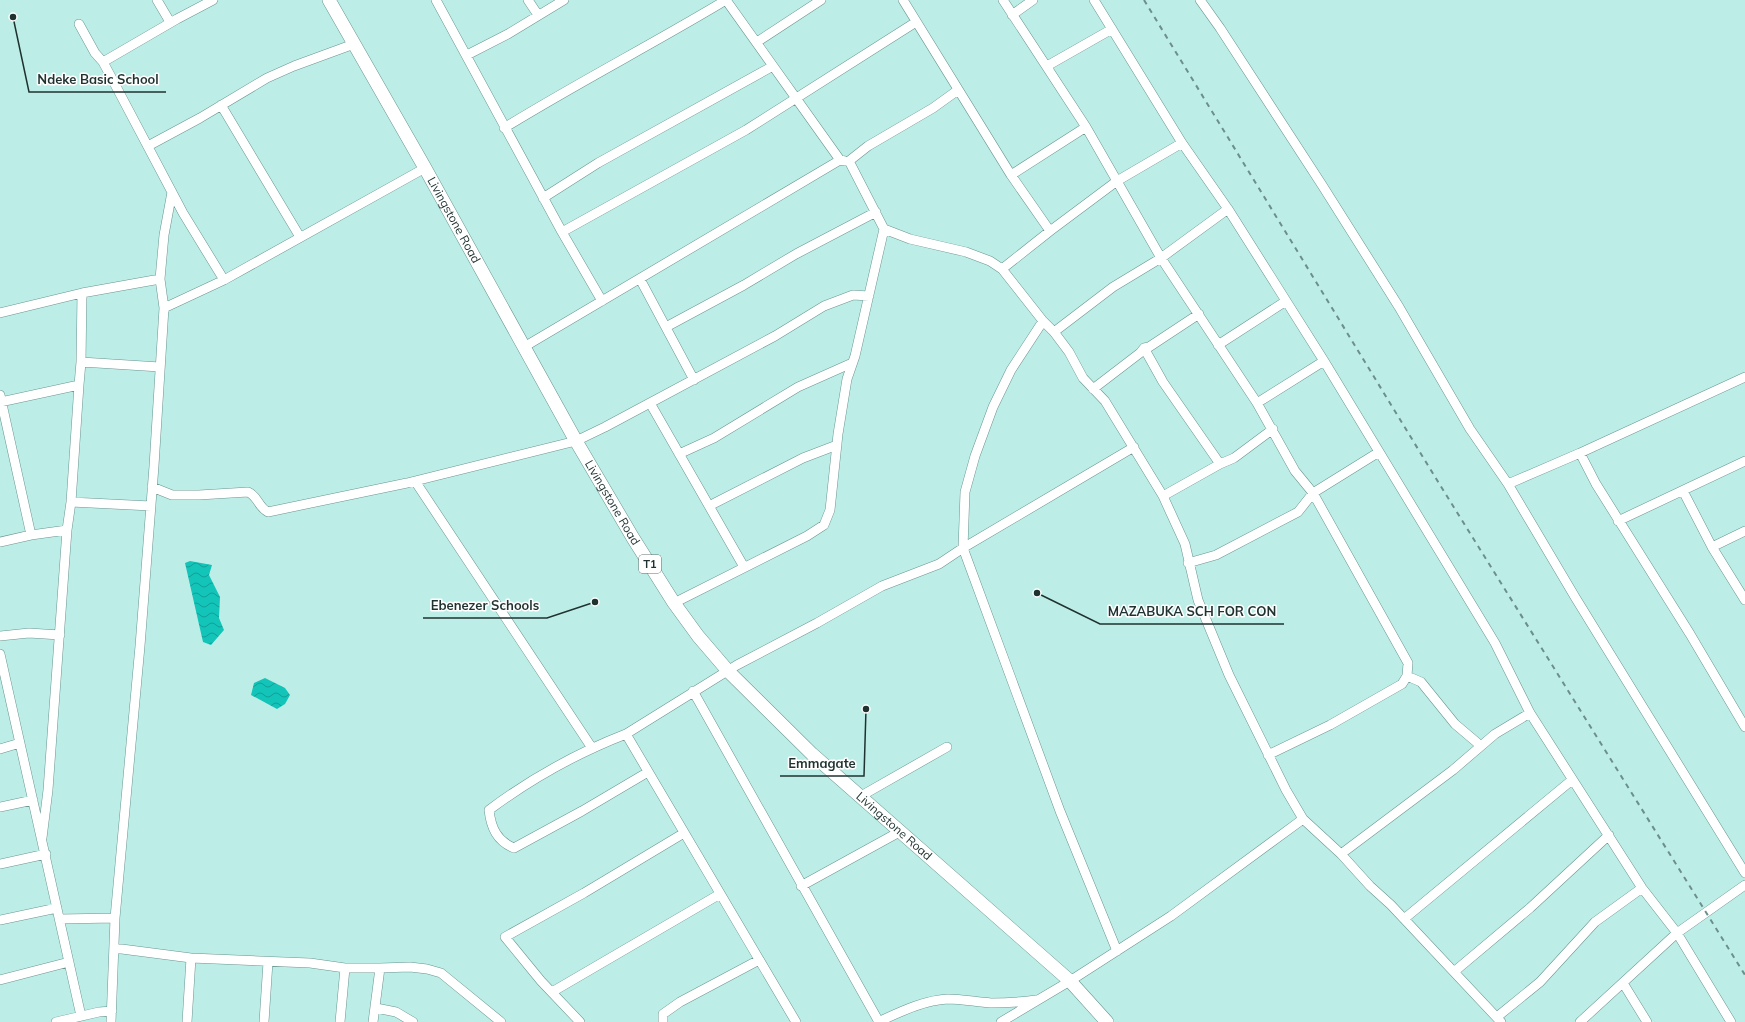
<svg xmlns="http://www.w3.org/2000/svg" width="1745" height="1022" viewBox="0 0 1745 1022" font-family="Mulish,sans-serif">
<defs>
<pattern id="water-waves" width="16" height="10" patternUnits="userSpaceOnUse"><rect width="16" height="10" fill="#13c4b9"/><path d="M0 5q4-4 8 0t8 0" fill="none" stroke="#11a097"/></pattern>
</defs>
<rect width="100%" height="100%" fill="#bdede7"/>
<path fill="url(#water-waves)" d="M190,561L212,565L209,575L220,597L219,618L224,630L211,645L203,642L185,563Z
M265,678L285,688L290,695L285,704L277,709L251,695L254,683Z"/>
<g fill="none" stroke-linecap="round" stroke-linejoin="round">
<g stroke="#699691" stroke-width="10">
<path id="minor" d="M157,0L170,22
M436,0L562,232L602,301
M528,0L538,15
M726,0L840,160L845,161
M903,0L1011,175L1050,231
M1003,0L1086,127L1161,258L1257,403L1295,471L1313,493L1408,663L1407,676L1402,684L1330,725L1268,755
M1094,0L1182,143L1228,209L1324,361L1495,643L1530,713L1642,888L1677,933L1731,1022
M1200,0L1220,28L1322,185L1399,307L1470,429L1508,484L1580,453L1745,377
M1012,15L1033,0
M79,24L95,53L103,62L110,75L183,213L224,280
M757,42L821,0
M467,55L508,34L564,0
M103,62L177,19L213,0
M1047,66L1112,29
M958,90L933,108L868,146L849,161L884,229L910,239L966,252L990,261L1002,269L1043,321L1054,332L1069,352L1083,378L1105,401L1163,496L1185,544L1198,600L1229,675L1286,790L1303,819L1341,854L1370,886L1391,905L1501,1022
M221,105L300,237
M504,128C577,83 653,44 726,0
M148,146L200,118L267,78L294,66L354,44
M1011,175L1086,127
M543,198L598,163L773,66
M562,232L746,130L916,22
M1002,269L1050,231L1117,181L1182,143
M160,279L164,308
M640,279L694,380
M82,293L160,279L164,235L172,192
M0,313L82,293L81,362L79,385L0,402
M1043,321L1011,370L993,407L975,456L965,492L963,548L1060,811L1117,951
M666,327L744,285L796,254L876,212
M1054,332L1113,287L1161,258L1228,209
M1218,345L1286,301
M524,347L840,160
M1144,348L1163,382L1220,464
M81,362L160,367
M1093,389L1140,353L1144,348L1149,347L1199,314
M0,395L31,535
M650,403L744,567
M1257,403L1324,361
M1580,453L1596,484L1690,634L1745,727
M679,454L714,438L798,387L852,363
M415,481L592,748
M1508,484L1575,597L1745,873
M152,487L172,495H199L248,492C258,496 258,507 268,512L407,483L576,441L605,427L775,336L824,306L853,295L869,296
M1683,491L1712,547L1745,600
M1163,496L1220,464L1234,458L1273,429
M71,502L151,506
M709,506L803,458L837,445
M1618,521L1745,461
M0,542L31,535L67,530
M1712,547L1745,531
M1188,563L1216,555L1298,512L1313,493L1379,452
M674,603L807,536L824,525L830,510L838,434L847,379L855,356L884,229
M0,636L29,633L60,635
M0,654L81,1016
M1407,676L1421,682L1455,724L1481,746L1495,734L1530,713
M693,691L879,1022
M626,734C577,753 532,778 489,810C491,828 497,841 514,848L582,811L648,772
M0,749L20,743
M861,796L947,747
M0,807L33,800
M42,838L48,790L67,530L71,502L79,385
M1341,854L1453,770L1481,746
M0,864L46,854
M801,886L901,831
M60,919L115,918
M1404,919L1572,780
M0,920L57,908
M114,948L191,958L310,963L345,968H380L373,1022
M380,968L410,967L427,969L441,973L501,1022
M1455,971L1530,908L1609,835
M0,980L69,962
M1623,983L1647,1022
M552,992L720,894
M376,1008L396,1012L413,1022
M1497,1017L1540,982L1595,922L1642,888
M56,1022L99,1012L112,1011
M111,1022L115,918L140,646L154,466L164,308L224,280L425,168
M187,1022L191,958
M264,1022L268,962
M340,1022L345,968
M580,1022L541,981L505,937L584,893L684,833
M663,1022V1014L680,1002L759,960
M796,1022L626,734L737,665L817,623L882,586L939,564L963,548L1134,447
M878,1022C900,1012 924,1000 948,999C962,999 976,1002 991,1003C1006,1003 1021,1002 1036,1000
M1001,1022L1070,981L1171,916L1303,819
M1580,1022L1677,933L1745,885"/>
</g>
<g stroke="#699691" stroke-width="14">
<g id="highway">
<path id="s1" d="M329,0L425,168L576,441L633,538L674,603L698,636L728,671L812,754L1070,981L1107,1022"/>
</g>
</g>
<use href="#minor" stroke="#fff" stroke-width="9"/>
<use href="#highway" stroke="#fff" stroke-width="13"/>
<path stroke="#6d8f8b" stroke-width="2" stroke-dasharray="5 5" stroke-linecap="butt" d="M1144,0L1440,485L1745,975"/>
</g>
<g text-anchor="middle" stroke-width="3" stroke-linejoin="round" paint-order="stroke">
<rect fill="#fff" stroke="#62706e" stroke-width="1" x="639" y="555" width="22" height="18" rx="3"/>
<g font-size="11" font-weight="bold" fill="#1f3230">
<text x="650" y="568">T1</text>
</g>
<g font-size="12" fill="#1f3230" stroke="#fff">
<text dy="4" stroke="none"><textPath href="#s1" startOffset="253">Livingstone Road</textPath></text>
<text dy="4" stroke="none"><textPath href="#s1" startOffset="577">Livingstone Road</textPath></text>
<text dy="4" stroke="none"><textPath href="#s1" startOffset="1009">Livingstone Road</textPath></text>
</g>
</g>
<path fill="none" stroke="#1f3230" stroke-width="1.5" d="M13 17L29 92H166M595 602L547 618H423M1037 593L1100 624H1284M866 709L864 776H780"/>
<g fill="#1f3230" stroke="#fff" stroke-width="1.5">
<circle cx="13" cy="17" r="4"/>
<circle cx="595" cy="602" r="4"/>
<circle cx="1037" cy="593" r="4"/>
<circle cx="866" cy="709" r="4"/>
</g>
<g font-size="13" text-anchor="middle" font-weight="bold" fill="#1f3230" stroke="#fff" stroke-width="3" stroke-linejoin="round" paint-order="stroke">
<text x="98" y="84">Ndeke Basic School</text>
<text x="485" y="610">Ebenezer Schools</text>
<text x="1192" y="616">MAZABUKA SCH FOR CON</text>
<text x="822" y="768">Emmagate</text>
</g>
</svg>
